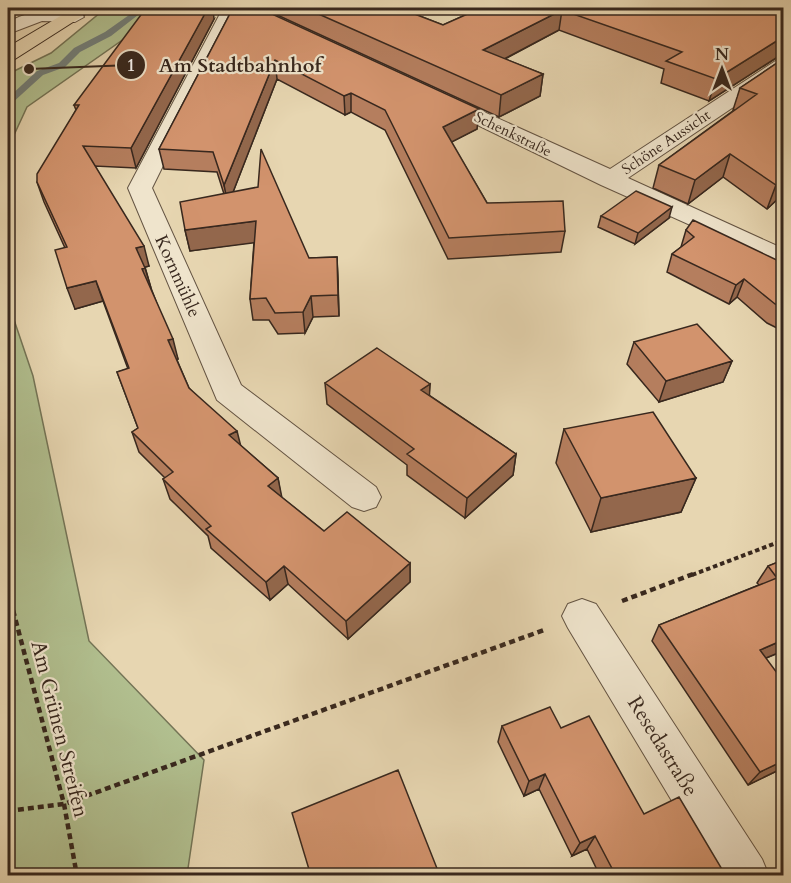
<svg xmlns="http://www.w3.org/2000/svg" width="791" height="883" viewBox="0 0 791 883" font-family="Cardo,serif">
<rect width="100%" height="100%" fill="#e7d6b1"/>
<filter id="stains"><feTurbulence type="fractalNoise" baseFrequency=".00333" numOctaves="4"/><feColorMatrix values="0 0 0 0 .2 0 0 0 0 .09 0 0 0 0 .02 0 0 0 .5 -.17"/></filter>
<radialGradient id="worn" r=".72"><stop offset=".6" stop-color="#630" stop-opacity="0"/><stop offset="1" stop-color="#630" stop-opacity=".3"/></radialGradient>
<path fill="#b1bf8f" stroke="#747456" stroke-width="1.5" d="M106,8H168L27,107L8,148V74L51,53Z
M8,302L33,376L89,641L204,760L187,875H8Z"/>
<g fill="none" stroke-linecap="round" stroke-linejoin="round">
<path fill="#727e79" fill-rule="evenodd" d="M139,8H147L111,36L80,52L65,67L43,75L11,104H8V98L37,71L59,63L74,48L105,32Z"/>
<g stroke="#645443" stroke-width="2">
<path id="minor" d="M223,8H241L152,188L241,385L376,487L381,497L376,507L364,511L352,507L217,400L128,188Z
M65,10L81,13L84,17L75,22L42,21L8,34V22C26,13 44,8 65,10Z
M784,58V73L628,178L784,249V267L601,185L430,102L426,98L430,94H444L610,169L777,60Z
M582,599L596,604L762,859L769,876H717L568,628L562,616L568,604Z"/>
</g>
<g stroke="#38281e" stroke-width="2">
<path id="major" d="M74,8H95L15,59L8,61V47Z"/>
</g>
<path stroke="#38281e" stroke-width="4" stroke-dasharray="4.5 3" stroke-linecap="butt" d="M692,575L784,540"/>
<path stroke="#38281e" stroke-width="4.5" stroke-dasharray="6 4" stroke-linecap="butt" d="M8,591L64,804L77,876
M622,601L696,573
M8,811L64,804L544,630"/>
<use href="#minor" fill="#efe4cc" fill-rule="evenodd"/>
<use href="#major" fill="#e7d6b1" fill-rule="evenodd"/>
</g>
<path fill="#b57e5e" stroke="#38281e" stroke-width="1.5" d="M233,8L479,109L477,129L451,142L487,203L565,231L561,252L448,259L385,130L351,112L345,115L277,79L233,192L309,258L337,257L339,316L313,317L305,333L278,334L269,320H253L250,299L254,242L190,251L185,230L224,194L217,172L164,169L159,149Z
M262,8H399L443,25L481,8H783V57L776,58L709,101L661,83L664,69L559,30L505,59L543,74L540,96L499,117Z
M214,19L136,168L95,166L149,266L145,267L151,288L178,359L177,360L189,388L240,445L278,478L281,497L324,531L410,563V582L348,639L288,584L270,600L211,548L208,536L170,499L163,479L165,478L139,452L132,432L138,428L117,372L128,369L103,301L75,309L65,248L44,202L37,182L76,110L74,105Z
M783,59V194L767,209L723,177L688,204L653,188L659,165L734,110H733L740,88Z
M601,216L669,218L635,244L598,227Z
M686,230L783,263V331L767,323L737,297L729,304L667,272L672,254L681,247Z
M634,342L732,361L723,382L659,402L627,364Z
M325,383L430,384L429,395L516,454L513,475L465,518L407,475V465L327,404Z
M564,429L696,478L681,512L591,532L556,463Z
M783,560V651L766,658L783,768L748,785L652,641L659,625L759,585L757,583L768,566Z
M502,726L561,728L644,814L726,876H600L587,849L572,856L539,789L524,796L498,742Z"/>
<path fill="#93674c" stroke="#38281e" stroke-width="1.5" d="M208,8H213L214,19L136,168L131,148Z
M562,10L559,30L481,71L483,50Z
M783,37V57L776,58L709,101L716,79Z
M275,60L277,79L228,205L224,185Z
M543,74L540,96L499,117L501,95Z
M351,93V112L345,115L344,96Z
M479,109L477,129L442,147L443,127Z
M730,154L723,177L688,204L695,180Z
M783,178V194L767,209L776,185Z
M672,207L669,218L635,244L638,233Z
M256,221L259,242L190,251L185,230Z
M144,246L149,266L142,268L136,248Z
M337,257L338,279L339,316L338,295Z
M145,268L151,288L148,289L142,269Z
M744,279L737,297L729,304L736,285Z
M96,281L103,301L75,309L67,288Z
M311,296L313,317L305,333L303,312Z
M173,339L178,359L173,361L168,340Z
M732,361L723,382L659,402L666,381Z
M430,384L429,405L421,390Z
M237,431L242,451L229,435Z
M516,454L513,475L465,518L467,498Z
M278,478L282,498L268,486Z
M696,478L681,512L591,532L601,498Z
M410,563V582L348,639L346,621Z
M284,566L288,584L270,600L266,582Z
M783,640V651L749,665L760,650Z
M783,761V768L748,785L760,772Z
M545,774L539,789L524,796L529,781Z
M595,836L587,849L572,856L580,843Z"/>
<path fill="#d2936d" stroke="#38281e" stroke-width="1.5" d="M146,8H208L131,148L83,146L144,246L136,248L145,268L142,269L173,339L168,340L189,388L237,431L229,435L278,478L268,486L324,531L347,512L410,563L346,621L284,566L266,582L206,529L211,526L163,479L173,472L132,432L138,428L117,372L129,368L96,281L67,288L55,250L67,247L37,182V174L79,105H74Z
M233,8H259L479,109L443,127L487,203L563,201L565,231L449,238L385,110L351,93L344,96L275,60L224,185L213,152L159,149Z
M305,8H399L443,25L481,8H783V37L716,79L666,61L682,52L562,10L483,50L543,74L501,95Z
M783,59V178L776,185L730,154L695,180L659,165L757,94L740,88Z
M261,149L309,258L337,257L338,295L311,296L303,312L275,313L266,298L250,299L256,221L185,230L180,202L258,187Z
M636,191L672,207L638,233L601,216Z
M693,220L783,263V309L775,304L744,279L736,285L672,254L694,237L686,230Z
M697,324L732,361L666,381L634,342Z
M377,348L430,384L421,390L516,454L467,498L407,454L414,449L325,383Z
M653,412L696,478L601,498L564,429Z
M783,560V640L760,650L783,681V761L760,772L659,625L777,578L768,566Z
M550,707L561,728L589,716L644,814L679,797L726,876H616L595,836L580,843L545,774L529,781L502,726Z
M398,770L440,876H311L292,813Z"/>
<g text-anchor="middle" stroke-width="4.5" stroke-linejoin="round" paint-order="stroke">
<g font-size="15" fill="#38281e" stroke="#efe4cc">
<text transform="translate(513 134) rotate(26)" y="5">Schenkstraße</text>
<text transform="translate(666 142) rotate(-34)" y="5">Schöne Aussicht</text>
</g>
<g font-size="18" fill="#38281e" stroke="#efe4cc">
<text transform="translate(178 276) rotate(66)" y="6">Kornmühle</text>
</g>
<g font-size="21" fill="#38281e" stroke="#efe4cc">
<text transform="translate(60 729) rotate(76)" y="7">Am Grünen Streifen</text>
<text transform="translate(663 746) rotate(58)" y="7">Resedastraße</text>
</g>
</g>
<path fill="none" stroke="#38281e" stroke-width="2" d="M29 69L131 65"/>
<g fill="#38281e" stroke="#efe4cc" stroke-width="2">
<circle cx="29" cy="69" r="6"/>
<circle cx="131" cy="65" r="15"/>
</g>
<g font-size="18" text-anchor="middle" font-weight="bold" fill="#fff">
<text x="131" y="71">1</text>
</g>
<g font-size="20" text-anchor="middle" font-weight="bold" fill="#38281e" stroke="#efe4cc" stroke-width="4.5" stroke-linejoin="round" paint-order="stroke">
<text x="240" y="72">Am Stadtbahnhof</text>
</g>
<rect width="791" height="883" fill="none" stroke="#e7d6b1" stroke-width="30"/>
<rect x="9" y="9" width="773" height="865" fill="none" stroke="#38281e" stroke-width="3"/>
<rect x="15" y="15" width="761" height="853" fill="none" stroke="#38281e" stroke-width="1.5"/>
<g transform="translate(722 69)" stroke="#efe4cc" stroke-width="4.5" paint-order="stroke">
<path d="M0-4.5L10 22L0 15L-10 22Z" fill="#38281e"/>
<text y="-9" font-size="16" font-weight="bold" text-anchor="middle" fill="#38281e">N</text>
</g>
<rect width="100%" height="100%" filter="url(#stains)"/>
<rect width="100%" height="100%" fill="url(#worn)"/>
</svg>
